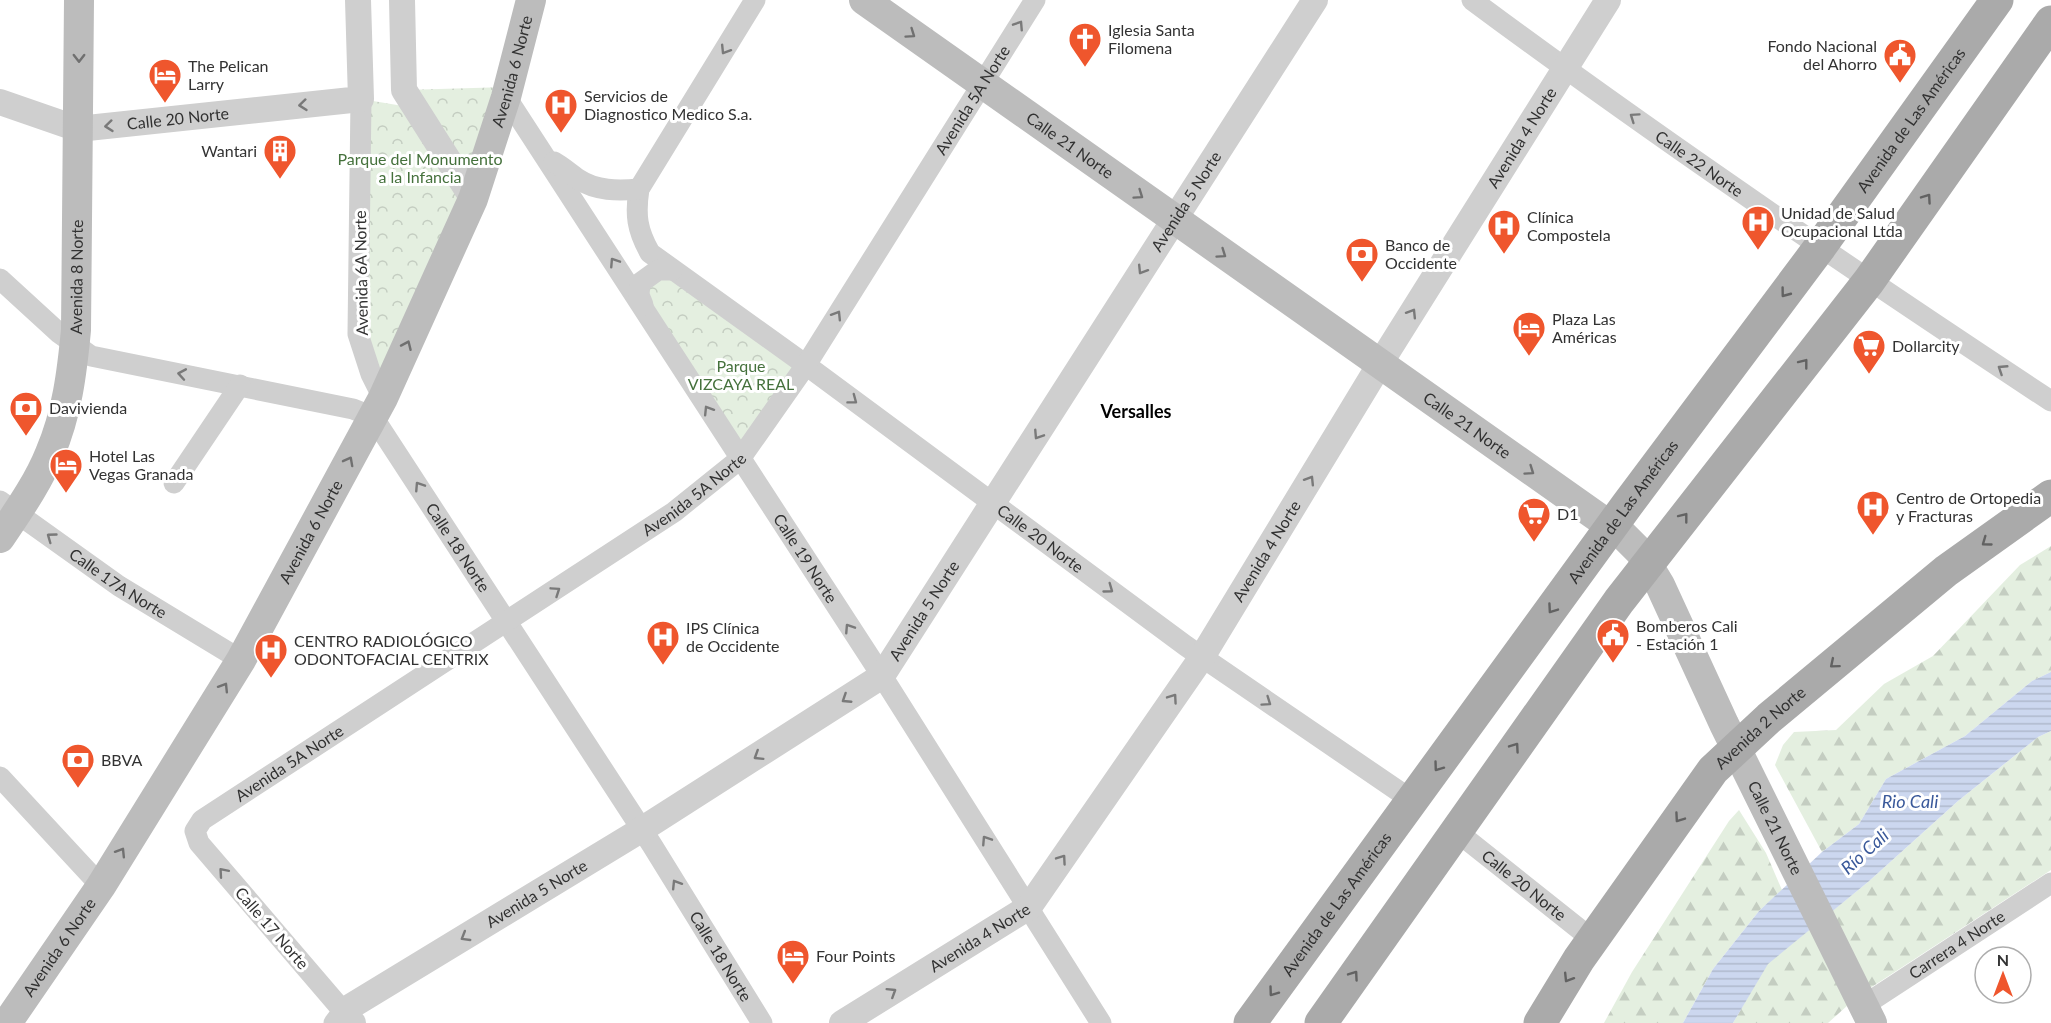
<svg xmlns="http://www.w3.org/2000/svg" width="2051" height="1023" viewBox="0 0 2051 1023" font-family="Lato,sans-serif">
<defs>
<pattern id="forest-firs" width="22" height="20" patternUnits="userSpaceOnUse" patternTransform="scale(1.5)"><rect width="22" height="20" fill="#e4efe0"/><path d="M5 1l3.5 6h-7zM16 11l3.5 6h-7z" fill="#c4cdc1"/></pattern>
<pattern id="park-crowns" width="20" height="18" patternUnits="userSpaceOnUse" patternTransform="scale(1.5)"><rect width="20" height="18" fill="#e4efe0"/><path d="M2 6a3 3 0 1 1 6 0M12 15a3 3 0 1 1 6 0" fill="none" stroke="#c4cdc1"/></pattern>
<pattern id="water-rules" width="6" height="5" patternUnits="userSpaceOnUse" patternTransform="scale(1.5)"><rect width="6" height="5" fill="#ccd7ef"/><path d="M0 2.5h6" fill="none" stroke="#b0b9cd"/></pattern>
</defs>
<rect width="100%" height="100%" fill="#fff"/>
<path fill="url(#forest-firs)" d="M2051,546V672L2032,681L1965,736L1886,779L1859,824L1822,852L1775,765L1783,745L1794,732L1836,730L1884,684L1933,656L2020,565Z
M2051,731V870L1858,996L1828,1023H1733L1767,964L1868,882L1958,801L2038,737Z
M1739,810L1766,853L1782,890L1759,911L1713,969L1683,1023H1604L1632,972L1729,821Z"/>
<path fill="url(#park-crowns)" d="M508,87L383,398L358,334L361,99L415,108L404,90Z
M658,270L806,365L740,459L640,283Z"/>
<path fill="url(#water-rules)" d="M2051,672V731L2038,737L1958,801L1868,882L1768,964L1733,1023H1683L1713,969L1759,911L1822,852L1859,824L1886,779L1965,736L2032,681Z"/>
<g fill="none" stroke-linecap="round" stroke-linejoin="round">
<g stroke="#cfcfcf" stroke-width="21">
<path id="s1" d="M755,0L639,189C635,215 637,230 650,253L806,365L1186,646L1413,801"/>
<path id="s2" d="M1472,0C1660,140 1855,272 2051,401"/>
<path id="s3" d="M506,97L882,676L1101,1023"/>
<path d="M361,99L358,334L371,374L383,398"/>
<path d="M554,162C563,167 569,173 578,179C596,191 618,191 639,189"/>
<path id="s4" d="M0,279L59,333L91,356L353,409L373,417L652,845L762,1023"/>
<path d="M643,305L639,295L640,283L658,270H672"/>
<path d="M174,483L240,385"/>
<path id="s5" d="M0,501L119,586L241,660"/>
<path d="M0,777L101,886"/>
<path id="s6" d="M1456,831L1593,940"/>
<path id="s7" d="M1863,1006L2051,883"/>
<path id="s8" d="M334,1023L343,1011L199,843L195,831L202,820L674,512L740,459L806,365L1035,0"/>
</g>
<g stroke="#cfcfcf" stroke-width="26">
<path d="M402,0L404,90L473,199"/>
<path id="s9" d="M0,102L78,129L361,99L358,0"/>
<path id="s10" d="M353,1023L343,1011L641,830L882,676L1315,0"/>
<path id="s11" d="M842,1023L1029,907L1202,657L1386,354L1608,0"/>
</g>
<g stroke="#bcbcbc" stroke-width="30">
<path id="s12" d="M864,0L1623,535L1640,552L1660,585L1724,724L1872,1023"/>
<path id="s13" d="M0,538C18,511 38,483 50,453C67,414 72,372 76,330L79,0"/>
<path id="s14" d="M7,1023L101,886L241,660L383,398L473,199L506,97L531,0"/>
</g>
<g stroke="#aaa" stroke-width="33">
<path id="s15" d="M1250,1023L1627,505L1820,247L1997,0"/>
<path d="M1321,1023L1619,601L1869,281L2051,22"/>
<path id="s16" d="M1540,1023L1579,959L1713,770L1769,718L1946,571L2051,496"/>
</g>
</g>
<defs><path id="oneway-chevron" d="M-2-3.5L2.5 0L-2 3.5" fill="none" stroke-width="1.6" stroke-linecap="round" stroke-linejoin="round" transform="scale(1.5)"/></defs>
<g stroke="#797979">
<use href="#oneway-chevron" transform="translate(1019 25) rotate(-57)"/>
<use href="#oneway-chevron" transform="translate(725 50) rotate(122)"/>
<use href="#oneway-chevron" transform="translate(303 105) rotate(174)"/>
<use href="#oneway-chevron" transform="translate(1634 117) rotate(-145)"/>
<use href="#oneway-chevron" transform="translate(109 126) rotate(174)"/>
<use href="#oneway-chevron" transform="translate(614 262) rotate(-123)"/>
<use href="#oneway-chevron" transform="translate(1142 270) rotate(122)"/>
<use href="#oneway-chevron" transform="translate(1412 313) rotate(-58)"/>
<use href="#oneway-chevron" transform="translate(837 315) rotate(-58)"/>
<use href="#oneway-chevron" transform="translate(2002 369) rotate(-147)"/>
<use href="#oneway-chevron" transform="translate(182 374) rotate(-170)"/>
<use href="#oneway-chevron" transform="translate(853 400) rotate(37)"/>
<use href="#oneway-chevron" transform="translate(708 410) rotate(-122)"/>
<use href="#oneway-chevron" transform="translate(1038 435) rotate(123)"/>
<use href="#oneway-chevron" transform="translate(1310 480) rotate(-58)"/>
<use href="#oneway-chevron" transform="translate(419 486) rotate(-123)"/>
<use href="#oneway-chevron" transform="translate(51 537) rotate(-144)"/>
<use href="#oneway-chevron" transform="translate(1109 589) rotate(36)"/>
<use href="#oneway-chevron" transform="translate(556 591) rotate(-34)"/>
<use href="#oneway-chevron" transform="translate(849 628) rotate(-123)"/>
<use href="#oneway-chevron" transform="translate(1173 698) rotate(-55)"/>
<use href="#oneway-chevron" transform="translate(846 699) rotate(147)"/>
<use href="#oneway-chevron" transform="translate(1267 702) rotate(35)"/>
<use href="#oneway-chevron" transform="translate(758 756) rotate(148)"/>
<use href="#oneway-chevron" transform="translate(986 840) rotate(-123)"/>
<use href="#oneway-chevron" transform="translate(1062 859) rotate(-55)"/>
<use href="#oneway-chevron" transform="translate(223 872) rotate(-131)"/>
<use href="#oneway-chevron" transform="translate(676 884) rotate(-122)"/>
<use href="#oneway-chevron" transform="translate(465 937) rotate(149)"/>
<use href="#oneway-chevron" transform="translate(892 992) rotate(-32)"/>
</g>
<g stroke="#707070">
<use href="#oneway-chevron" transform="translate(911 34) rotate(35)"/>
<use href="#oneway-chevron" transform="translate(79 58) rotate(90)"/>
<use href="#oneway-chevron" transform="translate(1139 195) rotate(35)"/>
<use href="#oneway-chevron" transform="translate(1222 254) rotate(35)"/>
<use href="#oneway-chevron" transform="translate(407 345) rotate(-66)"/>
<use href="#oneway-chevron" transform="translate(349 461) rotate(-62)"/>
<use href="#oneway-chevron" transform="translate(1530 471) rotate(35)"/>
<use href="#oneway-chevron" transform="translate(224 687) rotate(-58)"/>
<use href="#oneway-chevron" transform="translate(121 852) rotate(-58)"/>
</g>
<g stroke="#626262">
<use href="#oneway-chevron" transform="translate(1927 198) rotate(-55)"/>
<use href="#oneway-chevron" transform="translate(1785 293) rotate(127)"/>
<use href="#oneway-chevron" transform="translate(1804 363) rotate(-52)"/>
<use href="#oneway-chevron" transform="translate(1684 517) rotate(-52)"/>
<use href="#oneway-chevron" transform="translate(1986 542) rotate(144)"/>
<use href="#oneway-chevron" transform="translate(1552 609) rotate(125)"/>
<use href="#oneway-chevron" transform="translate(1834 664) rotate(140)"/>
<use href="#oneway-chevron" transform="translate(1515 747) rotate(-55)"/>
<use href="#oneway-chevron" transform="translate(1438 767) rotate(126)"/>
<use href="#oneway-chevron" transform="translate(1679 818) rotate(125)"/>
<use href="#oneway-chevron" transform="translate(1354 975) rotate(-55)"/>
<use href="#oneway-chevron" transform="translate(1568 978) rotate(122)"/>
<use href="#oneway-chevron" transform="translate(1273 992) rotate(126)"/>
</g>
<defs>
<g id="church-pin" transform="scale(1.725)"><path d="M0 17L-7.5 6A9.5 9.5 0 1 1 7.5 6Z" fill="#ef562d" stroke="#fff"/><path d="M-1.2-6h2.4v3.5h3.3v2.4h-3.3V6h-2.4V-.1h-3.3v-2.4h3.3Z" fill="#fff"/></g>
<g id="civic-pin" transform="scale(1.725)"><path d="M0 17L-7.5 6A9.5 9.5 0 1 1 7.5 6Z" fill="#ef562d" stroke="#fff"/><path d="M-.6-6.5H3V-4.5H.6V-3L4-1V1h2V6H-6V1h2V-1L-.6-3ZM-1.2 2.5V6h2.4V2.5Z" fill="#fff"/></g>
<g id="hotel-pin" transform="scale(1.725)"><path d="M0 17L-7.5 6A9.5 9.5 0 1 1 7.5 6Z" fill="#ef562d" stroke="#fff"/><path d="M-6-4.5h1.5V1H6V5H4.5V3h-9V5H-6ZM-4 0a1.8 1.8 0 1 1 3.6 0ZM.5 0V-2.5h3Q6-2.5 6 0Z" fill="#fff"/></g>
<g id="hospital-pin" transform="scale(1.725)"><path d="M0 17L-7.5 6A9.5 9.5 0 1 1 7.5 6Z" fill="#ef562d" stroke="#fff"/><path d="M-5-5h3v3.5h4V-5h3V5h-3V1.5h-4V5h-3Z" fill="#fff"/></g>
<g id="building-pin" transform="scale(1.725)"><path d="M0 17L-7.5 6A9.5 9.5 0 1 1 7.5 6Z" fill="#ef562d" stroke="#fff"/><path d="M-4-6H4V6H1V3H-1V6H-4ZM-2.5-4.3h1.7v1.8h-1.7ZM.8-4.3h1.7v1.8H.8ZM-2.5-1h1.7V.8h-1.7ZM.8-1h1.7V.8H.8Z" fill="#fff"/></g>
<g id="bank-pin" transform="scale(1.725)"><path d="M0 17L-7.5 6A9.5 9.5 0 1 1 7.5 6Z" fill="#ef562d" stroke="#fff"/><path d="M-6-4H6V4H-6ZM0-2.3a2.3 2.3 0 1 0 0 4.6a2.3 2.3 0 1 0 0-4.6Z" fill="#fff"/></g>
<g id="supermarket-pin" transform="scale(1.725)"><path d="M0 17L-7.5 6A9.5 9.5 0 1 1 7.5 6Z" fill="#ef562d" stroke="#fff"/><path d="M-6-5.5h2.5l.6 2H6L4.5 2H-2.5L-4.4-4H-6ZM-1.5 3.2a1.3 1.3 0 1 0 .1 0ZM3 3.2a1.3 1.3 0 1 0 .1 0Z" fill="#fff"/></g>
</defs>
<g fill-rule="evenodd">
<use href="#church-pin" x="1085" y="39"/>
<use href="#civic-pin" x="1900" y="55"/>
<use href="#hotel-pin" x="165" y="75"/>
<use href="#hospital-pin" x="561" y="105"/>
<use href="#building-pin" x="280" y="151"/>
<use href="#hospital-pin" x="1758" y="222"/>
<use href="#hospital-pin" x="1504" y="226"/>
<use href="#bank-pin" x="1362" y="254"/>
<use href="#hotel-pin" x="1529" y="328"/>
<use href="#supermarket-pin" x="1869" y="346"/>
<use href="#bank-pin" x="26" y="408"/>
<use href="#hotel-pin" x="66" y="465"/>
<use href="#hospital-pin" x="1873" y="507"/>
<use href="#supermarket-pin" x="1534" y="514"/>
<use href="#civic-pin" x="1613" y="635"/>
<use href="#hospital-pin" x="663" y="637"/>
<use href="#hospital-pin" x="271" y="650"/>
<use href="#bank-pin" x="78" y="760"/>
<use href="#hotel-pin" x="793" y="956"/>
</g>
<g text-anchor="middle" stroke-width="6" stroke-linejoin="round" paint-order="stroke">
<g font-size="16" fill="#323232" stroke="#fff" text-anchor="start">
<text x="1108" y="36">Iglesia Santa<tspan x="1108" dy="18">Filomena</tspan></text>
<text x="1877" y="52" text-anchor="end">Fondo Nacional<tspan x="1877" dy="18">del Ahorro</tspan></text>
<text x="188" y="72">The Pelican<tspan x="188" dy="18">Larry</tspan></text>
<text x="584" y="102">Servicios de<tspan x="584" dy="18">Diagnostico Medico S.a.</tspan></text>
<text x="257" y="157" text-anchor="end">Wantari</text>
<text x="1781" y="219">Unidad de Salud<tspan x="1781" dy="18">Ocupacional Ltda</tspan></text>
<text x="1527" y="223">Clínica<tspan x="1527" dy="18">Compostela</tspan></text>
<text x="1385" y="251">Banco de<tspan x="1385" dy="18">Occidente</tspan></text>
<text x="1552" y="325">Plaza Las<tspan x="1552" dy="18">Américas</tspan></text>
<text x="1892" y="352">Dollarcity</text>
<text x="49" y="414">Davivienda</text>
<text x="89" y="462">Hotel Las<tspan x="89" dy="18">Vegas Granada</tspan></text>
<text x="1896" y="504">Centro de Ortopedia<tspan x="1896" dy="18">y Fracturas</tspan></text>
<text x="1557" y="520">D1</text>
<text x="1636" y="632">Bomberos Cali<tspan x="1636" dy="18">- Estación 1</tspan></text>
<text x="686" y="634">IPS Clínica<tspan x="686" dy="18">de Occidente</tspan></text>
<text x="294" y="647">CENTRO RADIOLÓGICO<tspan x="294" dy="18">ODONTOFACIAL CENTRIX</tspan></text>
<text x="101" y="766">BBVA</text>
<text x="816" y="962">Four Points</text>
</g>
<g font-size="16" fill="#323232" stroke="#fff">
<text dy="6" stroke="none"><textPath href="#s14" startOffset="1082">Avenida 6 Norte</textPath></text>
<text dy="6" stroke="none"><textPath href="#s8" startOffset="1338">Avenida 5A Norte</textPath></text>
<text dy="6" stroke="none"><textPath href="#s9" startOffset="183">Calle 20 Norte</textPath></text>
<text dy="6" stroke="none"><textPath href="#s15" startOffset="1119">Avenida de Las Américas</textPath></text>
<text dy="6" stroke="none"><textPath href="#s11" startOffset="1134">Avenida 4 Norte</textPath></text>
<text dy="6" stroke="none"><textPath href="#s12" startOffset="252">Calle 21 Norte</textPath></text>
<text dy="6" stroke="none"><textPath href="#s2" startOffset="280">Calle 22 Norte</textPath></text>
<text dy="6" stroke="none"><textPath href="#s10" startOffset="1214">Avenida 5 Norte</textPath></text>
<text transform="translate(361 273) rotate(-91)" y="6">Avenida 6A Norte</text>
<text dy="6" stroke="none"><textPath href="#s13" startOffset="278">Avenida 8 Norte</textPath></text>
<text dy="6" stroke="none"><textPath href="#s12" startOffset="738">Calle 21 Norte</textPath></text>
<text dy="6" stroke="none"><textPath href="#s8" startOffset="852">Avenida 5A Norte</textPath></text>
<text dy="6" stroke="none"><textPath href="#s15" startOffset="633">Avenida de Las Américas</textPath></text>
<text dy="6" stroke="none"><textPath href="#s14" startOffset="578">Avenida 6 Norte</textPath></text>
<text dy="6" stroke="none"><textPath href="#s1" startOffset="772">Calle 20 Norte</textPath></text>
<text dy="6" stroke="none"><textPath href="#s4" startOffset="564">Calle 18 Norte</textPath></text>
<text dy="6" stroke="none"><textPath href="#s11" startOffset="648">Avenida 4 Norte</textPath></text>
<text dy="6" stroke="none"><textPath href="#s3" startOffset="550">Calle 19 Norte</textPath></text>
<text dy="6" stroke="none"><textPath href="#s5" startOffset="144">Calle 17A Norte</textPath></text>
<text dy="6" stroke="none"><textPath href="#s10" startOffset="728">Avenida 5 Norte</textPath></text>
<text dy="6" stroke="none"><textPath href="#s16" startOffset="370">Avenida 2 Norte</textPath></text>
<text dy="6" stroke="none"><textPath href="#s8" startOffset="366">Avenida 5A Norte</textPath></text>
<text dy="6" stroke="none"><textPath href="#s12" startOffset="1260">Calle 21 Norte</textPath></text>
<text dy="6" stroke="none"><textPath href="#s6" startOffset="87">Calle 20 Norte</textPath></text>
<text dy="6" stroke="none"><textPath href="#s10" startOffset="242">Avenida 5 Norte</textPath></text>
<text dy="6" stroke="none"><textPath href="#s15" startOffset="147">Avenida de Las Américas</textPath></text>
<text transform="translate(272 928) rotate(49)" y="6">Calle 17 Norte</text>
<text dy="6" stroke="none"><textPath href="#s11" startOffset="162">Avenida 4 Norte</textPath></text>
<text dy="6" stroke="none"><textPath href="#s7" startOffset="112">Carrera 4 Norte</textPath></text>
<text dy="6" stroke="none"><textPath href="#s14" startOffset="92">Avenida 6 Norte</textPath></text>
<text dy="6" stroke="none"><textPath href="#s4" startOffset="1050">Calle 18 Norte</textPath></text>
</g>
<g font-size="16" fill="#45713c" stroke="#fff">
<text x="420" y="165">Parque del Monumento<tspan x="420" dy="18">a la Infancia</tspan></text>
<text x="741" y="372">Parque<tspan x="741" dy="18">VIZCAYA REAL</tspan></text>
</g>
<g font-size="18" font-weight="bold" fill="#000" stroke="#fff">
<text x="1136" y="418">Versalles</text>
</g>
<g font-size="18" font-style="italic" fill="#3a599a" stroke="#fff">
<text x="1910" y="808">Rio Cali</text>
<text transform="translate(1865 852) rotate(-42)" y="6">Río Cali</text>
</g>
</g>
<g transform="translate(2003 975)"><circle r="28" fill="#ffffff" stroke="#adadad" stroke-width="1.5"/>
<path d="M0-4.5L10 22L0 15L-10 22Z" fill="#ef562d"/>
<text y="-9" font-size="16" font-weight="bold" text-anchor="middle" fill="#323232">N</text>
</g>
</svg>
